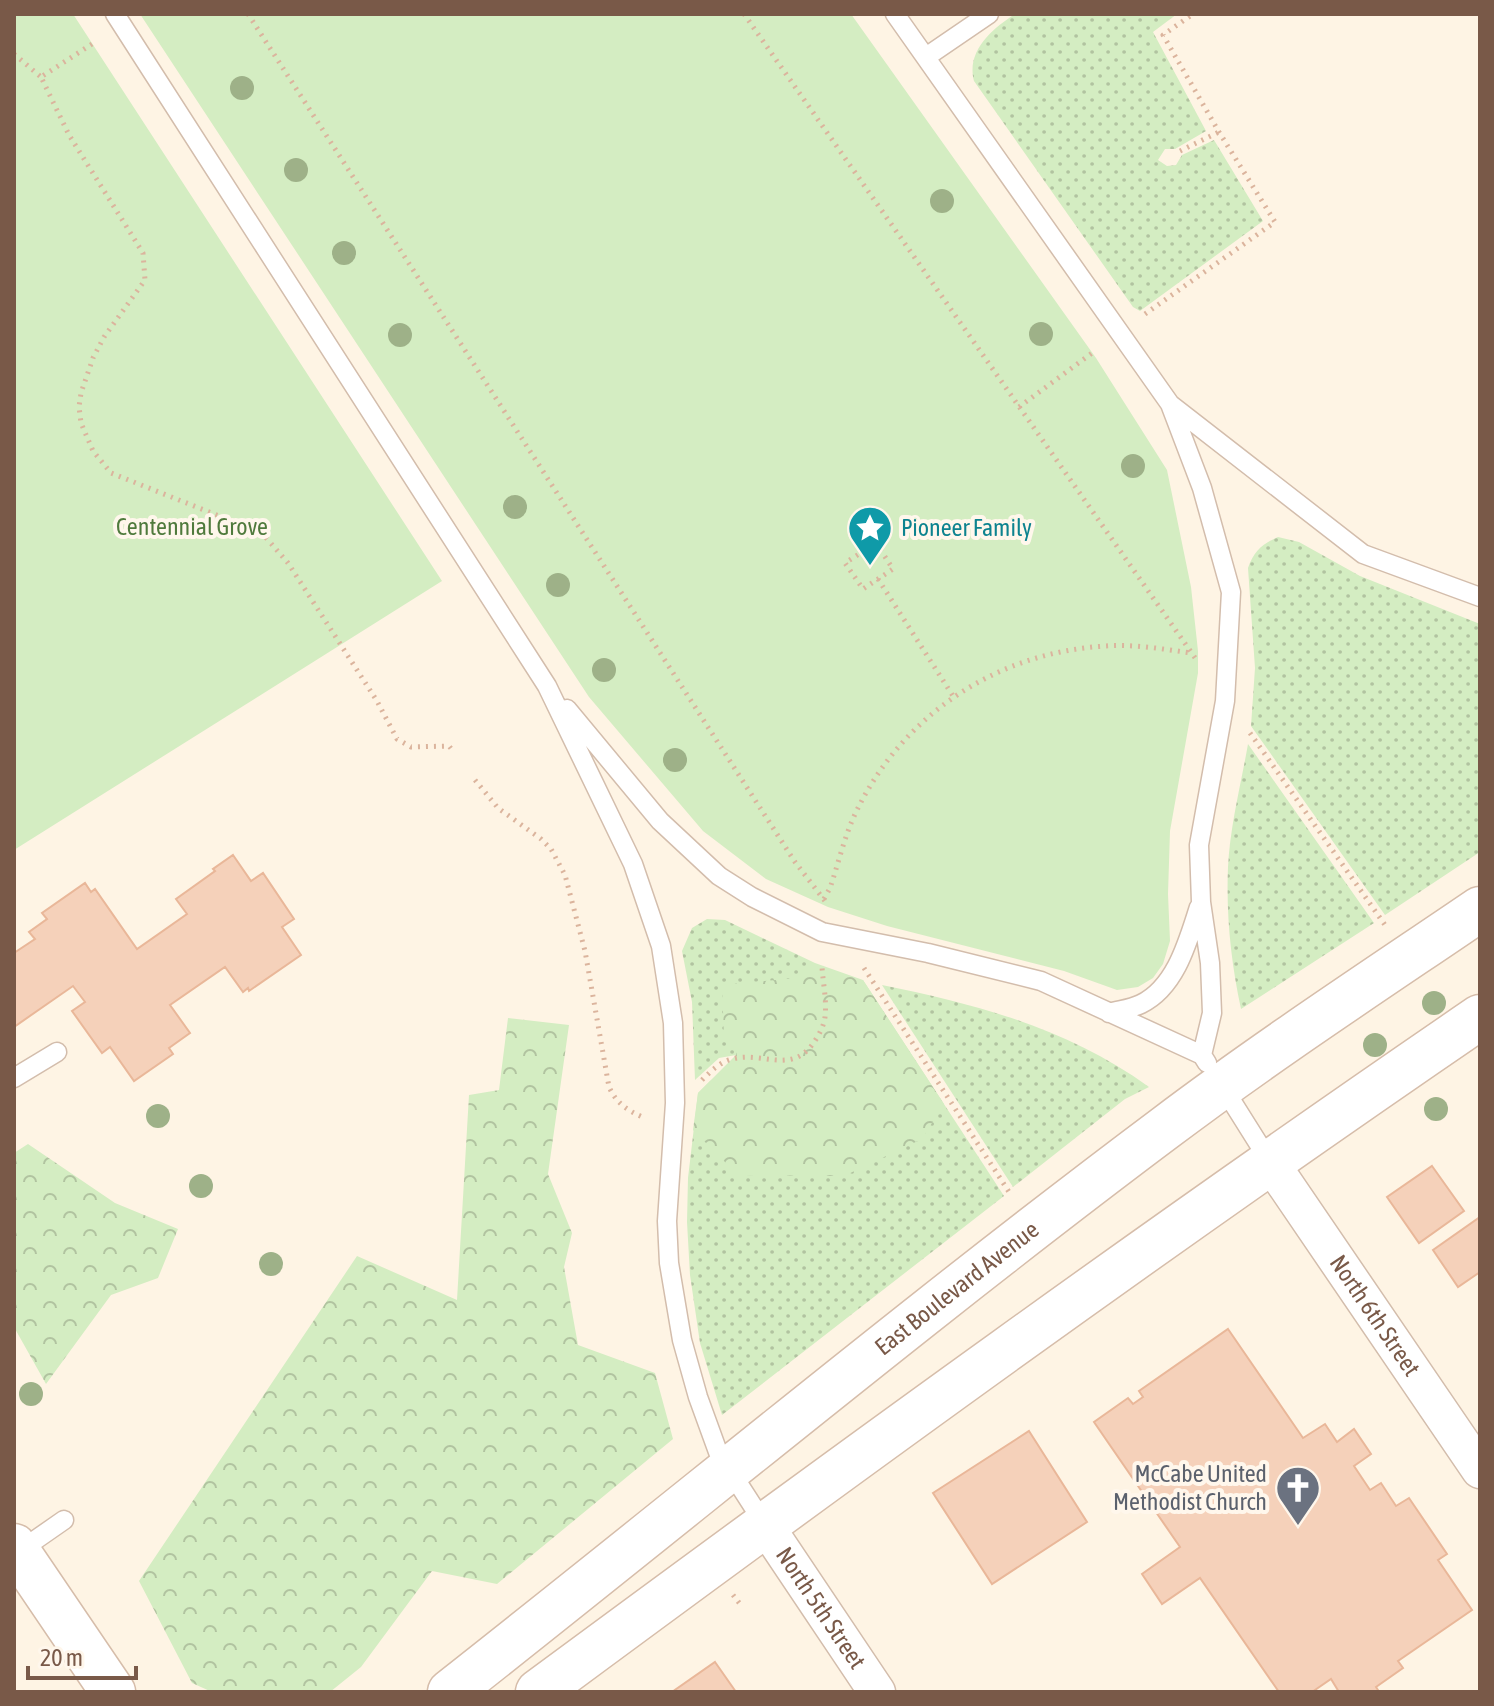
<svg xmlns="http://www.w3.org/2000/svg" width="1494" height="1706" viewBox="0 0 1494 1706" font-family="'Asap Condensed',sans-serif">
<defs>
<pattern id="grass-dots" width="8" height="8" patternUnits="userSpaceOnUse" patternTransform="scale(2)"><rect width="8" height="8" fill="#d4edc2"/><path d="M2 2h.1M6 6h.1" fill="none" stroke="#b1c3a0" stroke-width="1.8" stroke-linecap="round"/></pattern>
<pattern id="forest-crowns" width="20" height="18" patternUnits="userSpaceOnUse" patternTransform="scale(2)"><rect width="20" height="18" fill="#d4edc2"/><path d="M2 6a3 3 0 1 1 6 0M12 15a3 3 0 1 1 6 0" fill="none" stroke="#b1c3a0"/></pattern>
</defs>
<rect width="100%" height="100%" fill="#fef4e4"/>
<path fill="url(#grass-dots)" d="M1015,14H1177L1153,32L1206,131L1175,149H1165L1158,160L1167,166L1176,165L1182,155L1214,140L1263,221L1140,311L1133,307L974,81C966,51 992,29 1015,14Z
M1278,537L1299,542L1360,576L1480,624V852L1385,915L1251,726L1255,668L1248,568C1254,551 1262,544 1278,537Z
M1248,744L1374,923L1241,1009C1231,962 1226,916 1228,867C1230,826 1241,784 1248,744Z
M707,919L725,920L815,963L817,997L736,1055L719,1058L695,1080L692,1002L682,951L692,928Z
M863,980L1004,1196L722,1415L700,1343L690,1275L687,1222L688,1178L698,1093L710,1081Z
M882,985C979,1005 1067,1028 1149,1087L1125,1099L1013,1187Z"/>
<path fill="url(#forest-crowns)" d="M815,963L863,980L944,1104L922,1139L844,1176L738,1175L693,1130L698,1093L736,1055V1046L724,1037L722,985L797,978Z
M508,1018L569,1025L548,1174L572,1233L564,1267L578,1345L655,1373L673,1439L497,1584L432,1571L361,1667L330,1692H212L192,1683L139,1581L357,1256L457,1300L469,1095L499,1090Z
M28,1144L115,1203L178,1229L158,1278L111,1295L46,1384L14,1327V1153Z"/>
<path fill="#d4edc2" d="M14,14H73L442,581L14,850Z
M140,14H851L1096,358L1167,470L1191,587L1198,651V673L1170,831L1168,894L1170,941L1163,964L1153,978L1138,987L1117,990L1064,971L887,926L828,907L766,879L703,831L589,697Z"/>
<path fill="#f5d1ba" stroke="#e9b799" stroke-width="2" d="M233,855L251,881L263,873L294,919L282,927L301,955L249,991L248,988L243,992L225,967L170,1005L190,1033L169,1048L173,1054L134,1081L110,1047L102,1053L72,1011L85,1002L73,986L14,1027V953L35,939L29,932L47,919L42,913L85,883L91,892L95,889L137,949L187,914L176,899L215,871L213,869Z
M1432,1166L1464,1211L1419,1243L1387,1197Z
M1480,1217V1272L1458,1287L1433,1250Z
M1228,1329L1303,1438L1325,1424L1337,1442L1354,1429L1371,1454L1354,1466L1370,1490L1381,1483L1396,1506L1409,1498L1447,1554L1438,1560L1472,1610L1398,1661L1403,1668L1376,1687L1378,1690L1376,1692H1339L1331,1679L1312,1692H1279L1200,1578L1162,1604L1142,1574L1180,1547L1094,1422L1128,1398L1133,1404L1143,1397L1139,1391Z
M1029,1431L1087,1522L992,1584L933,1493Z
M715,1662L736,1692H672Z"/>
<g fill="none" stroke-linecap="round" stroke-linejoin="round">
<g stroke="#d3bdac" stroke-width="21">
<path id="lane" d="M115,14L547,686L633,864L661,946L673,1023L675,1103L667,1221L669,1263L682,1340L698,1397L718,1452L765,1525
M895,14L1170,404L1202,488L1231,592L1225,701L1199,845L1201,902L1210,963L1212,1013L1202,1055
M926,57L989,14
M1170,404L1363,554L1480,597
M567,709L660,821L719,876L752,897L822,932L928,953L1041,981L1202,1055L1207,1063
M1109,1013C1119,1010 1131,1009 1141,1004C1176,987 1188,941 1199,907
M14,1078L57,1052
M1221,1084L1270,1162
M18,1552L64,1520"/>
</g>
<g stroke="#d3bdac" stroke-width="39">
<g id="street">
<path id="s1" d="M1270,1162L1480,1470"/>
<path id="s2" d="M765,1525L877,1692"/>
</g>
</g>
<g stroke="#d6bdaa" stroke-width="47">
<g id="secondary">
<path d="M14,1546L113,1692"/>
<path id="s3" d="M450,1692C689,1504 922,1310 1165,1128C1267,1051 1374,981 1480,909"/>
<path d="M538,1692C849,1462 1161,1235 1480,1017"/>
</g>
</g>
<path stroke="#dbb49d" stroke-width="5" stroke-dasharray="2 6" stroke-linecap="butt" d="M248,14L795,862L825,901
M744,14L1198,662
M92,44L41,77L69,135L143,253L145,280L104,337L93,358L81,393L79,407L81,423L93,451L111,473L262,533L288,563L377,701L397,739L411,747L449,746L453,751
M14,54L41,77
M1180,151L1219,132
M1145,314L1275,222L1219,132L1163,35L1193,14
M1019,407L1092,353
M876,543L893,569L863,589L845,563Z
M878,579L953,696
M1250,733L1385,925
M475,780L498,808L541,839L551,849L565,875L585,951L609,1087C617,1104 628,1111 645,1118
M824,899L830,888C839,862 845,833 858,808C906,712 999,652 1106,646C1134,644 1163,649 1191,653
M864,968L1011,1195
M702,1080C711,1071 720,1062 732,1059C761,1051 790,1074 812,1045C818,1037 824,1026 825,1017C827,1001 823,983 822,967
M733,1595L740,1604"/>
<use href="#lane" stroke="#fff" stroke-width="18"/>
<use href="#street" stroke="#fff" stroke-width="36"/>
<use href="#secondary" stroke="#fff" stroke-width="44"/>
</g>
<g fill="#9eb188">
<circle cx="242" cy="88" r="12"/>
<circle cx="296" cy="170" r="12"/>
<circle cx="942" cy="201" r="12"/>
<circle cx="344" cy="253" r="12"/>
<circle cx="1041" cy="334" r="12"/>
<circle cx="400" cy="335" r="12"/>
<circle cx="1133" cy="466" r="12"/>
<circle cx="515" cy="507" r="12"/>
<circle cx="558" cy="585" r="12"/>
<circle cx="604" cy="670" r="12"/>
<circle cx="675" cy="760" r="12"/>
<circle cx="1434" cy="1003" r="12"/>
<circle cx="1375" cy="1045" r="12"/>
<circle cx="1436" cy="1109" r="12"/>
<circle cx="158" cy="1116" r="12"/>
<circle cx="201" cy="1186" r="12"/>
<circle cx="271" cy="1264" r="12"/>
<circle cx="31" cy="1394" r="12"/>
</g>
<defs>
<g id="sight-pin" transform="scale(2.3)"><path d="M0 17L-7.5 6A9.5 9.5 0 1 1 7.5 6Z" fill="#0f9aa8" stroke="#fff7ec"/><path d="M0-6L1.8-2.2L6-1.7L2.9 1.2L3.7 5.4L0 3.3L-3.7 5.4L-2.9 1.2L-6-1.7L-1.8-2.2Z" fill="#fff"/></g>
<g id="church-pin" transform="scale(2.3)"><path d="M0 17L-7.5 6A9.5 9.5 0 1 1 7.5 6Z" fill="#6b7280" stroke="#fff7ec"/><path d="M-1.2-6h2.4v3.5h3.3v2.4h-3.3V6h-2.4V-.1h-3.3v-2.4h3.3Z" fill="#fff"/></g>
</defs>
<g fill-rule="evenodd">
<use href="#sight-pin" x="870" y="528"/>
<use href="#church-pin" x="1298" y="1488"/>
</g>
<g text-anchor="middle" stroke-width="8" stroke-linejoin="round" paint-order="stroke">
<g font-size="24" fill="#4f7a3c" stroke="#fff7ec">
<text x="192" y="535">Centennial Grove</text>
</g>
<g font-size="24" fill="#0d838f" stroke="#fff7ec" text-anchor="start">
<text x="901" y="536">Pioneer Family</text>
</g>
<g font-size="24" fill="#795948" stroke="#fff7ec">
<text dy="8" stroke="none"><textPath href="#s3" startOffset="648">East Boulevard Avenue</textPath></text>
<text dy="8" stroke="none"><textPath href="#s1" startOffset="186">North 6th Street</textPath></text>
<text dy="8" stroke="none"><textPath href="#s2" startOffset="100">North 5th Street</textPath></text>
</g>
<g font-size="24" fill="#5b616d" stroke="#fff7ec" text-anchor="end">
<text x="1267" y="1482">McCabe United<tspan x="1267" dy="28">Methodist Church</tspan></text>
</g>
</g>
<rect width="1494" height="1706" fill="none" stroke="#795948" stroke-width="32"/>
<path d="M28 1666v12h108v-12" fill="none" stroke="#795948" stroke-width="4"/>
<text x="40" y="1666" font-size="24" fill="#795948" stroke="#fff7ec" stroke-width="6" paint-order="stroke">20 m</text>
</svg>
